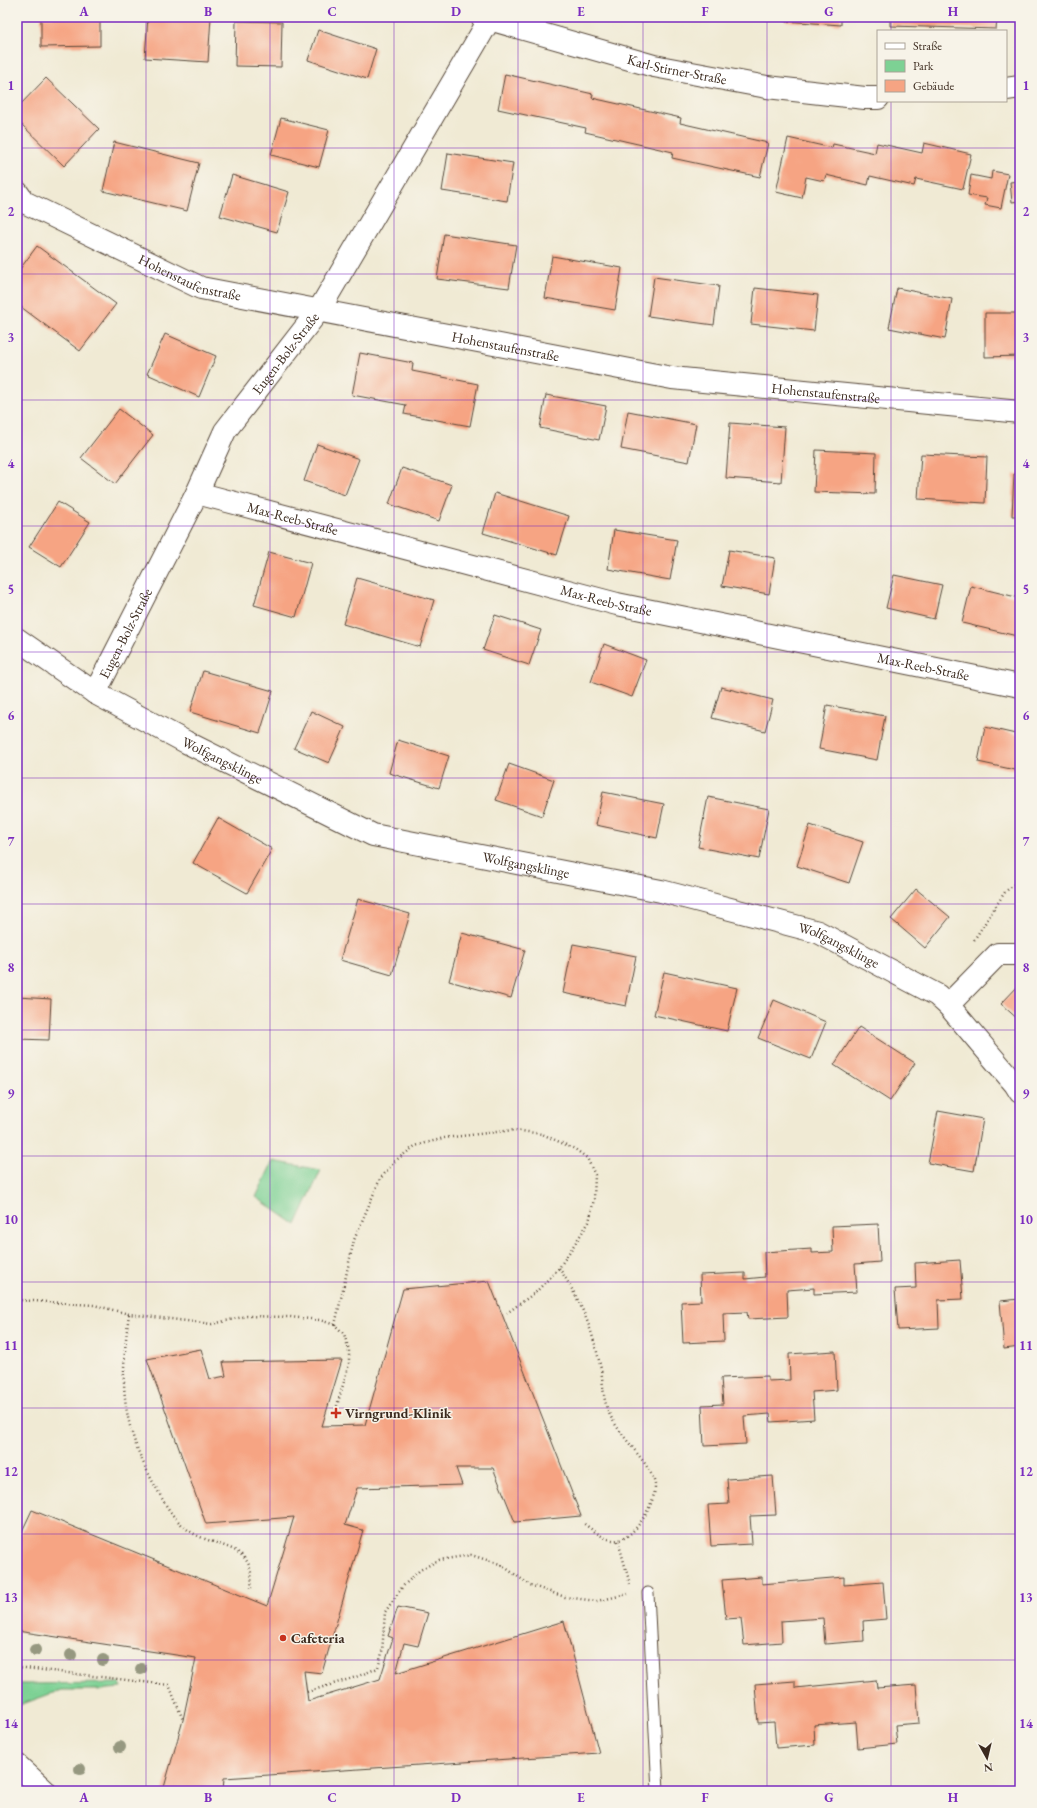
<svg xmlns="http://www.w3.org/2000/svg" width="1037" height="1808" viewBox="0 0 1037 1808" font-family="'EB Garamond',serif">
<rect width="100%" height="100%" fill="#f7f3e8"/>
<filter id="ink" filterUnits="userSpaceOnUse"><feTurbulence type="fractalNoise" baseFrequency=".025" numOctaves="2"/><feDisplacementMap in="SourceGraphic" scale="8" xChannelSelector="R" yChannelSelector="G"/><feConvolveMatrix kernelMatrix="1 2 1 2 8 2 1 2 1" color-interpolation-filters="sRGB"/></filter>
<filter id="wash" filterUnits="userSpaceOnUse"><feTurbulence type="fractalNoise" baseFrequency=".012" numOctaves="4" result="noise"/><feDisplacementMap in="SourceGraphic" scale="16" xChannelSelector="R" yChannelSelector="G"/><feGaussianBlur stdDeviation="0.9" result="paint"/><feColorMatrix in="noise" values="0 0 0 0 0 0 0 0 0 0 0 0 0 0 0 0 0 1.4 0 .05"/><feComposite in="paint" operator="in"/></filter>
<g filter="url(#wash)">
<rect width="100%" height="100%" fill="#f0ead4"/>
<path fill="#7dd194" stroke="#5c7e59" d="M273,1161L321,1170L296,1225L256,1197Z
M119,1683L121,1688L96,1690H61L17,1706V1684Z"/>
<g id="blocks">
<path fill="#f6a483" d="M41,17H100V46L41,47Z
M148,17H211L208,62L145,58Z
M786,17H841V25L785,21Z
M890,17H997L996,29L890,26Z
M236,21L282,22L281,67L235,66Z
M318,30L376,49L367,79L308,60Z
M505,74L593,94L592,98L681,118L680,123L768,143L760,177L672,158L673,152L585,132L586,128L498,109Z
M46,78L99,129L64,166L17,120V108Z
M281,118L329,130L319,167L271,155Z
M788,138L832,148L833,144L875,153L877,143L922,153L924,143L971,154L963,189L916,179L914,186L870,176L868,185L826,175L824,181L806,177L802,198L776,192Z
M114,142L199,163L187,211L103,191Z
M448,153L513,163L507,201L442,191Z
M992,171L1008,174L1001,208L985,205L987,198L968,195L971,175L991,179Z
M232,175L289,192L277,232L220,216Z
M1020,181V201L1012,202L1010,182Z
M444,234L516,245L509,288L437,279Z
M37,246L116,304L80,351L17,304V273Z
M552,256L622,268L615,310L545,298Z
M654,277L719,286L714,325L648,316Z
M755,288L818,295L814,331L751,324Z
M897,288L952,299L945,339L889,328Z
M985,313H1020V356L985,357Z
M165,334L216,356L199,397L147,374Z
M360,353L413,363L412,371L478,384L470,426L404,414L406,405L352,395Z
M546,395L606,406L599,440L540,428Z
M119,409L153,435L115,484L81,458Z
M628,411L696,424L689,462L621,449Z
M730,423L785,427L781,482L726,478Z
M317,444L359,459L345,495L304,481Z
M816,450L876,453L875,494L814,492Z
M921,454L987,457L985,503L918,499Z
M402,468L452,485L439,521L389,504Z
M1014,474H1020V516H1012Z
M495,493L569,516L557,555L483,533Z
M58,502L90,522L61,567L29,547Z
M614,530L677,540L670,580L608,569Z
M729,550L775,558L769,594L722,586Z
M269,552L311,563L296,617L254,605Z
M894,575L942,585L934,619L886,608Z
M357,578L434,600L420,647L343,624Z
M971,586L1020,598V623L1017,636L962,623Z
M495,615L541,630L529,665L483,650Z
M604,644L646,660L632,697L591,682Z
M203,671L273,691L260,733L190,712Z
M721,687L773,700L765,731L712,718Z
M827,705L885,716L877,760L819,749Z
M311,711L345,727L329,763L294,748Z
M985,727L1020,735V771L978,762Z
M398,740L449,756L439,788L389,773Z
M509,764L554,780L542,816L496,800Z
M603,792L664,804L657,838L596,825Z
M708,797L769,809L759,859L698,847Z
M218,818L272,849L247,893L193,863Z
M810,825L863,842L849,883L797,866Z
M916,889L950,917L925,948L891,919Z
M358,899L410,914L392,975L340,960Z
M462,933L525,950L511,998L449,981Z
M573,944L636,956L626,1006L563,993Z
M664,972L737,988L727,1031L654,1015Z
M1020,984V1021L1001,1004Z
M17,997L51,999L49,1040L17,1039Z
M774,1000L826,1022L811,1059L758,1038Z
M859,1027L915,1063L890,1101L834,1065Z
M938,1111L983,1119L974,1171L928,1163Z
M878,1224L880,1262L855,1264L857,1292L814,1294V1288L787,1290L788,1317L748,1319L747,1312L723,1313L724,1341L683,1343L681,1302L701,1301L700,1275L745,1273V1279L765,1277L764,1252L812,1249V1253L833,1252L832,1226Z
M960,1260L963,1299L938,1300L939,1328L898,1330L895,1289L916,1288L915,1263Z
M489,1281L581,1516L515,1522L493,1468H456L462,1485L357,1488L345,1525L363,1530L322,1673L304,1671L308,1701L380,1679L393,1638L388,1636L398,1607L428,1613L418,1646L404,1643L396,1673L564,1621L599,1753L224,1778L223,1791H163L183,1720L196,1658L17,1631V1542L32,1510L267,1606L294,1517L206,1524L147,1359L201,1349L210,1379L226,1376L223,1362L342,1360L322,1426L365,1425L403,1289Z
M1020,1299V1347L1004,1349L1000,1301Z
M835,1351L837,1390L812,1392L814,1419L771,1422L770,1414L744,1416L746,1444L704,1446L702,1405L723,1404L721,1378L768,1376V1381L790,1380L789,1354Z
M773,1476L776,1515L750,1516L752,1544L711,1546L708,1505L729,1504L727,1479Z
M762,1577V1584L844,1577V1585L883,1582L886,1619L863,1621L864,1641L825,1644L823,1618L781,1621L782,1642L744,1645L741,1618L726,1619L722,1580Z
M876,1680L877,1688L916,1685L919,1723L895,1725L897,1744L858,1748L856,1722L814,1725L815,1745L776,1748L774,1722L758,1723L755,1684L795,1681V1688Z"/>
</g>
</g>
<g filter="url(#ink)">
<use href="#blocks" fill-opacity="0" stroke="#564739" stroke-width="1"/>
<g fill="none" stroke-linecap="round" stroke-linejoin="round">
<g stroke="#564739" stroke-width="13">
<path id="service" d="M648,1593L658,1791"/>
</g>
<g stroke="#564739" stroke-width="24">
<g id="minor">
<path id="s1" d="M482,17L654,66L767,87L865,98H878"/>
<path d="M1006,89L1020,87"/>
<path id="s2" d="M17,192L24,202L201,288L672,378L1020,412"/>
<path id="s3" d="M197,493L617,604L1020,686"/>
<path id="s4" d="M17,639L95,693L186,742L373,835L661,891L818,932L937,995L948,1005L1015,1084L1020,1092"/>
<path id="s5" d="M95,693L197,493L225,431L319,310L491,17"/>
<path d="M948,1005L998,954H1020"/>
</g>
</g>
<g stroke="#564739" stroke-width="24">
<path id="tertiary" d="M17,1765L45,1791"/>
</g>
<path stroke="#564739" stroke-width="2.5" stroke-dasharray="1 3" stroke-linecap="butt" d="M974,940L1005,892L1020,879
M559,1268C582,1303 592,1328 601,1369C603,1382 603,1396 607,1408C615,1433 653,1465 655,1485C656,1502 635,1538 618,1540C606,1542 593,1530 583,1523
M17,1300L94,1305L129,1314L212,1324L247,1316L290,1317L320,1320L335,1325L344,1334L349,1350V1364L334,1416
M129,1314C120,1382 120,1422 154,1484C162,1498 169,1513 181,1524C208,1552 257,1537 251,1588
M335,1325L354,1240L380,1179L395,1161L415,1146L444,1138L514,1130L542,1134L575,1149L587,1158L595,1175L594,1199L589,1222L559,1268L536,1292L507,1313
M618,1541L630,1584
M17,1667L169,1685L183,1720
M307,1692L356,1677L378,1668L382,1653L385,1612L403,1586L420,1570L439,1560L471,1555L500,1564L530,1585L565,1597L597,1601L628,1594"/>
<use href="#service" stroke="#fff" stroke-width="11"/>
<use href="#minor" stroke="#fff" stroke-width="22"/>
<use href="#tertiary" stroke="#fff" stroke-width="22"/>
</g>
<g fill="#969880">
<circle cx="35" cy="1650" r="6"/>
<circle cx="71" cy="1655" r="6"/>
<circle cx="103" cy="1660" r="6"/>
<circle cx="141" cy="1669" r="6"/>
<circle cx="120" cy="1747" r="6"/>
<circle cx="80" cy="1769" r="6"/>
</g>
</g>
<path fill="none" stroke="#7b2cbf" stroke-width="1" stroke-opacity="0.55" d="M146,17V1791M270,17V1791M394,17V1791M518,17V1791M643,17V1791M767,17V1791M891,17V31M891,101V1791M17,148H1020M17,274H1020M17,400H1020M17,526H1020M17,652H1020M17,778H1020M17,904H1020M17,1030H1020M17,1156H1020M17,1282H1020M17,1408H1020M17,1534H1020M17,1660H1020"/>
<g fill="#c8321e" stroke="#f7f3e8" stroke-width="1.5">
<path d="M334 1407h4v4h4v4h-4v4h-4v-4h-4v-4h4z"/>
<circle cx="283" cy="1638" r="4"/>
</g>
<g text-anchor="middle" stroke-width="3" stroke-linejoin="round" paint-order="stroke">
<g font-size="14" fill="#3b2a1e" stroke="#f7f3e8">
<text dy="5" stroke="none"><textPath href="#s1" startOffset="202">Karl-Stirner-Straße</textPath></text>
<text dy="5" stroke="none"><textPath href="#s2" startOffset="195">Hohenstaufenstraße</textPath></text>
<text dy="5" stroke="none"><textPath href="#s2" startOffset="519">Hohenstaufenstraße</textPath></text>
<text dy="5" stroke="none"><textPath href="#s5" startOffset="391">Eugen-Bolz-Straße</textPath></text>
<text dy="5" stroke="none"><textPath href="#s2" startOffset="843">Hohenstaufenstraße</textPath></text>
<text dy="5" stroke="none"><textPath href="#s3" startOffset="99">Max-Reeb-Straße</textPath></text>
<text dy="5" stroke="none"><textPath href="#s3" startOffset="423">Max-Reeb-Straße</textPath></text>
<text dy="5" stroke="none"><textPath href="#s5" startOffset="67">Eugen-Bolz-Straße</textPath></text>
<text dy="5" stroke="none"><textPath href="#s3" startOffset="747">Max-Reeb-Straße</textPath></text>
<text dy="5" stroke="none"><textPath href="#s4" startOffset="239">Wolfgangsklinge</textPath></text>
<text dy="5" stroke="none"><textPath href="#s4" startOffset="563">Wolfgangsklinge</textPath></text>
<text dy="5" stroke="none"><textPath href="#s4" startOffset="887">Wolfgangsklinge</textPath></text>
</g>
<g font-size="14" font-weight="bold" fill="#3b2a1e" stroke="#f7f3e8" text-anchor="start">
<text x="345" y="1418">Virngrund-Klinik</text>
<text x="291" y="1643">Cafeteria</text>
</g>
</g>
<rect width="1037" height="1808" fill="none" stroke="#f7f3e8" stroke-width="44"/>
<rect x="877" y="30" width="130" height="72" fill="#f7f3e8" stroke="#aca397"/>
<rect x="885" y="43" width="20" height="6" fill="#ffffff" stroke="#aca397"/>
<text x="913" y="50" font-size="12" fill="#3b2a1e">Straße</text>
<rect x="885" y="60" width="20" height="12" fill="#7dd194" stroke="#aca397"/>
<text x="913" y="70" font-size="12" fill="#3b2a1e">Park</text>
<rect x="885" y="80" width="20" height="12" fill="#f6a483" stroke="#aca397"/>
<text x="913" y="90" font-size="12" fill="#3b2a1e">Gebäude</text>
<g transform="translate(987 1758) rotate(172)" stroke="#f7f3e8" stroke-width="3" paint-order="stroke">
<path d="M0-3L7 15L0 10L-7 15Z" fill="#3b2a1e"/>
<text y="-6" font-size="11" font-weight="bold" text-anchor="middle" fill="#3b2a1e">N</text>
</g>
<rect x="22" y="22" width="993" height="1764" fill="none" stroke="#7b2cbf" stroke-width="1.5"/>
<g font-size="13" text-anchor="middle" font-weight="bold" fill="#7b2cbf">
<text x="84" y="16">A</text>
<text x="208" y="16">B</text>
<text x="332" y="16">C</text>
<text x="456" y="16">D</text>
<text x="581" y="16">E</text>
<text x="705" y="16">F</text>
<text x="829" y="16">G</text>
<text x="953" y="16">H</text>
<text x="11" y="90">1</text>
<text x="1026" y="90">1</text>
<text x="11" y="216">2</text>
<text x="1026" y="216">2</text>
<text x="11" y="342">3</text>
<text x="1026" y="342">3</text>
<text x="11" y="468">4</text>
<text x="1026" y="468">4</text>
<text x="11" y="594">5</text>
<text x="1026" y="594">5</text>
<text x="11" y="720">6</text>
<text x="1026" y="720">6</text>
<text x="11" y="846">7</text>
<text x="1026" y="846">7</text>
<text x="11" y="972">8</text>
<text x="1026" y="972">8</text>
<text x="11" y="1098">9</text>
<text x="1026" y="1098">9</text>
<text x="11" y="1224">10</text>
<text x="1026" y="1224">10</text>
<text x="11" y="1350">11</text>
<text x="1026" y="1350">11</text>
<text x="11" y="1476">12</text>
<text x="1026" y="1476">12</text>
<text x="11" y="1602">13</text>
<text x="1026" y="1602">13</text>
<text x="11" y="1728">14</text>
<text x="1026" y="1728">14</text>
<text x="84" y="1802">A</text>
<text x="208" y="1802">B</text>
<text x="332" y="1802">C</text>
<text x="456" y="1802">D</text>
<text x="581" y="1802">E</text>
<text x="705" y="1802">F</text>
<text x="829" y="1802">G</text>
<text x="953" y="1802">H</text>
</g>
</svg>
